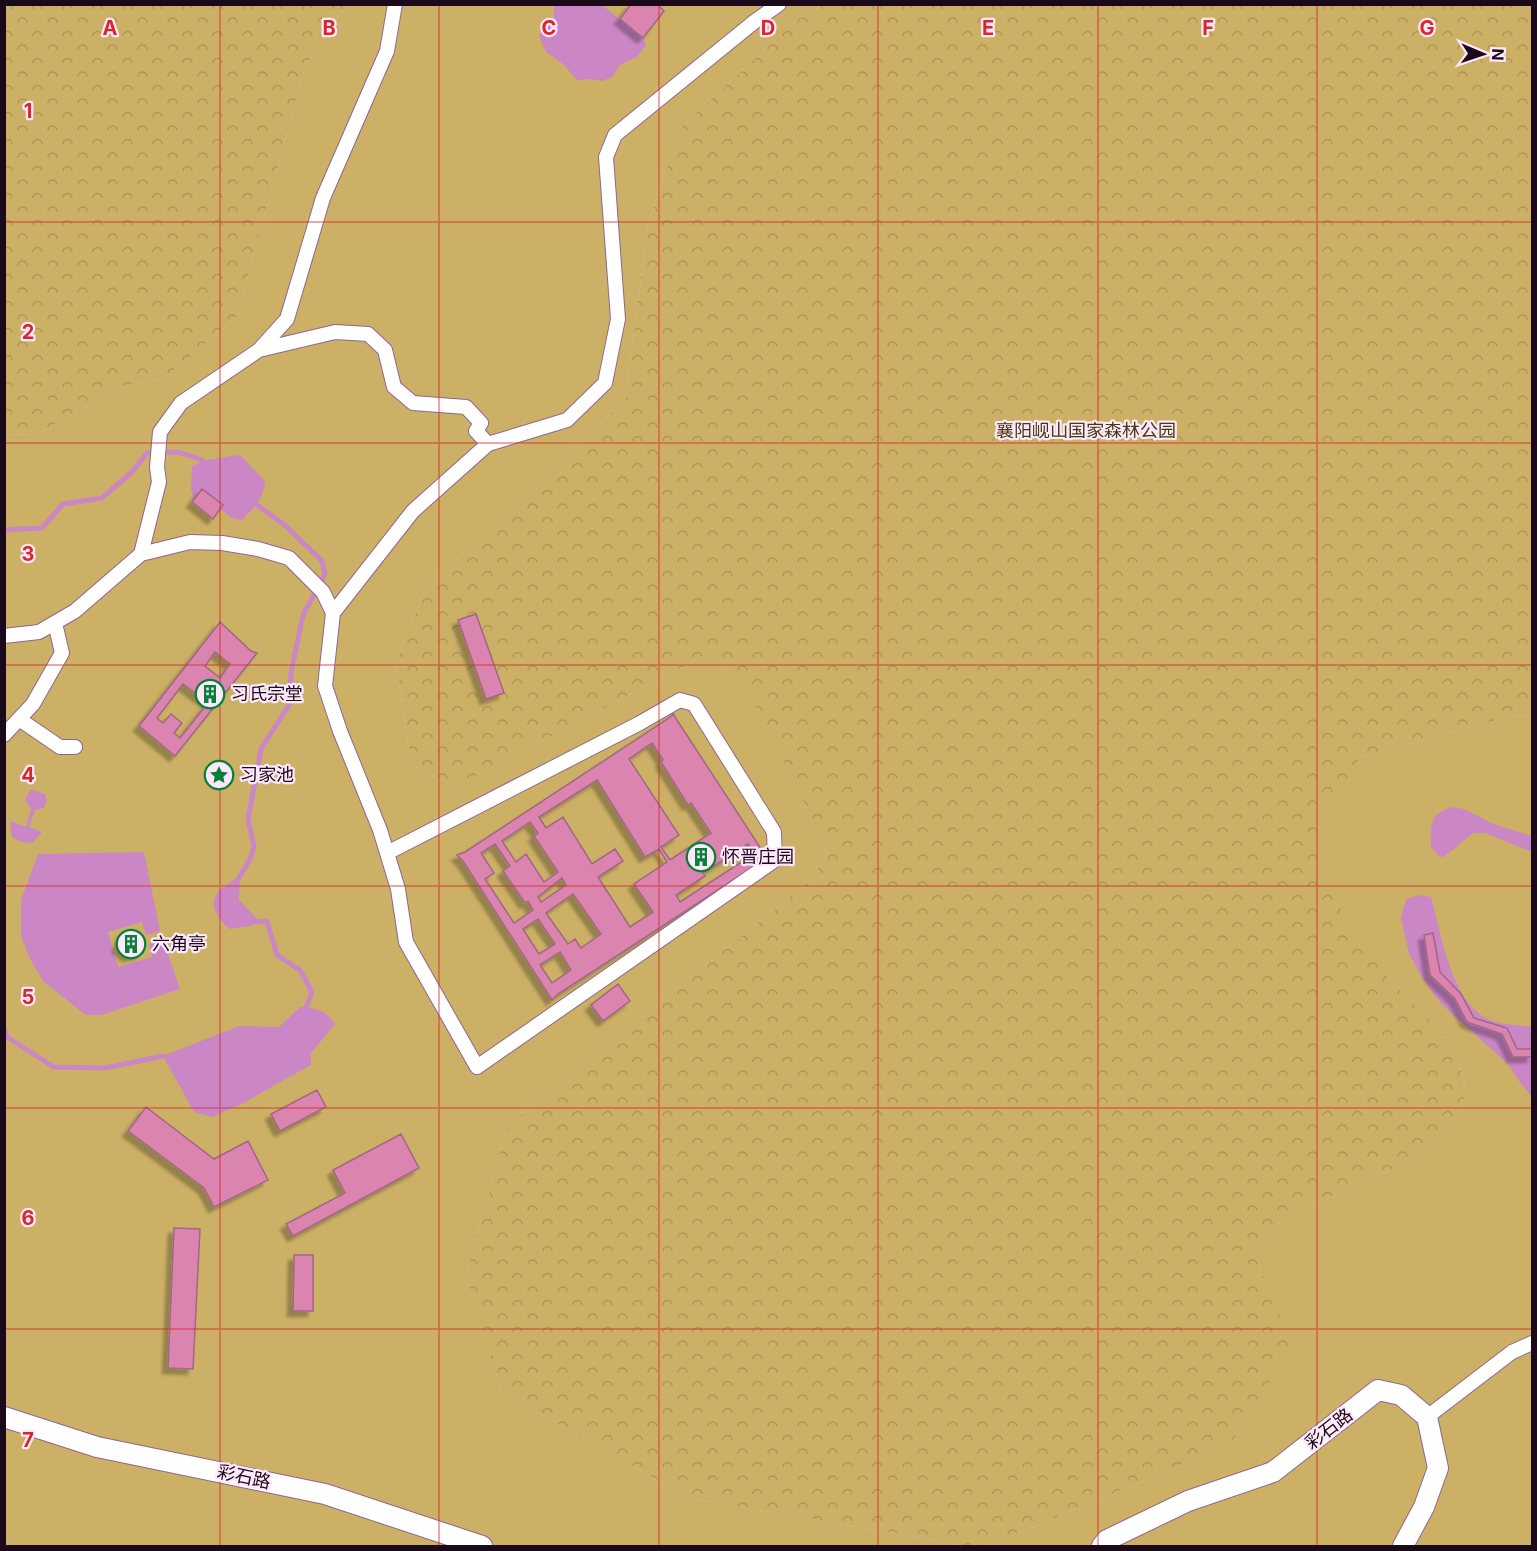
<svg xmlns="http://www.w3.org/2000/svg" width="1537" height="1551" viewBox="0 0 1537 1551" font-family="Inter,'Noto Sans SC',sans-serif">
<defs>
<pattern id="forest-crowns" width="20" height="18" patternUnits="userSpaceOnUse" patternTransform="scale(1.5)"><rect width="20" height="18" fill="#cbb065"/><path d="M2 6a3 3 0 1 1 6 0M12 15a3 3 0 1 1 6 0" fill="none" stroke="#ae9657"/></pattern>
<filter id="shadow"><feDropShadow dx="-5.5" dy="5.5" stdDeviation="1.5" flood-color="#0004"/></filter>
</defs>
<rect width="100%" height="100%" fill="#efbdea"/>
<path fill="url(#forest-crowns)" d="M5,5H347L305,67L237,317L163,379L119,387L36,435L5,434Z
M823,5H1532V717L1515,715L1360,757L1381,970L1455,1046L1466,1092L1456,1126L1400,1166L1284,1218L1254,1255L1294,1344L1230,1445L988,1546H967L689,1498L502,1392L465,1277L507,1126L808,882L827,855L812,820L742,681L707,654L455,787L411,764L396,663L424,590L625,400L648,226L678,130L798,19Z"/>
<path fill="#cbb065" d="M347,5H823L798,19L678,130L648,226L625,400L424,590L396,663L411,764L455,787L707,654L742,680L812,820L827,855L808,882L507,1126L465,1277L502,1392L689,1498L967,1546H5V434L36,435L119,387L163,379L237,317L305,67Z
M1515,715L1532,717V1546H988L1230,1445L1293,1344L1254,1255L1284,1218L1400,1166L1456,1126L1466,1091L1455,1046L1381,970L1322,880L1317,825L1360,757Z"/>
<path fill="#cb86c6" d="M554,5H602L643,38L646,45L637,57L621,64L612,77L602,81L592,79L577,80L563,64L546,52L539,36L554,17Z
M235,455L241,456L265,481C264,498 253,509 242,520L232,518L220,509L223,505L203,489L194,499L191,489L192,466C205,458 221,459 235,455Z
M31,789L45,794L47,800L44,808L35,810L29,827L42,832L33,842L24,843L12,837L10,821L26,827L31,809L25,800Z
M1452,807L1464,809L1493,824L1532,836V852L1485,833H1473L1445,856L1440,857L1431,847C1431,826 1429,813 1452,807Z
M144,852L160,931L146,935L142,922L108,932L118,967L152,957L149,944L163,940L180,989L102,1015H86L44,982L30,959L21,936V900L38,854Z
M240,876L239,900L259,921L250,926L230,929C218,920 207,904 219,891C224,885 233,881 240,876Z
M1420,895L1431,897C1442,935 1451,1008 1495,1022C1507,1025 1521,1025 1532,1027V1097L1519,1081L1509,1065L1446,1008L1434,995L1422,977L1409,954L1401,918L1406,899Z
M300,1007C318,1009 324,1009 335,1024L311,1053V1065L243,1103L213,1117L194,1112L163,1056L239,1026L279,1027Z"/>
<g fill="none" stroke-linecap="round" stroke-linejoin="round">
<path stroke="#cb86c6" stroke-width="5" d="M4,530L42,528L63,504L102,498L132,472L147,453L178,452L202,460
M237,881L250,859L254,847L248,819L261,749L289,705L291,673L303,615L325,574L322,561L286,526L257,505
M253,922L267,921L277,955L300,970L312,992L306,1008
M4,1028L7,1037L54,1067L105,1068L163,1056"/>
</g>
<path fill="#db84af" stroke="#a16783" stroke-width="1.5" fill-rule="evenodd" filter="url(#shadow)" d="M631,4H657L664,11L643,38L620,19Z
M202,489L223,505L213,519L192,502Z
M476,614L504,693L486,699L458,620Z
M220,622L251,651L257,653L175,756L139,726ZM215,652L230,664L220,678L205,666ZM183,684L208,703L180,738L174,733L182,723L171,714L163,723L157,718Z
M673,714L767,858L558,994L552,1000L463,861L457,855L465,852L669,718ZM652,743L663,760L661,762L688,805L691,803L711,833L670,860L661,847L679,835L629,759ZM597,780L645,857L659,849L667,862L634,884L653,912L630,927L598,877L623,861L615,849L592,864L563,817L546,828L539,817ZM530,822L538,833L534,836L558,872L544,882L526,854L516,862L502,841ZM495,844L510,866L503,871L525,903L528,901L533,910L514,923L485,879L494,873L481,853ZM748,844L754,854L680,902L676,895L705,876L703,873ZM562,878L566,885L541,902L538,897ZM573,894L601,934L581,948L575,939L568,944L546,913ZM538,919L555,944L539,954L523,929ZM560,952L571,970L552,983L540,965Z
M135,931L145,940L141,953L128,956L118,947L122,934Z
M1433,933L1440,972L1461,994L1474,1018L1507,1028L1517,1049H1532V1057H1513L1502,1034L1467,1022L1455,999L1430,975L1424,935Z
M618,984L630,1001L603,1021L591,1005Z
M317,1090L326,1107L280,1131L271,1114Z
M146,1107L214,1159L248,1141L268,1180L214,1207L204,1188L128,1131Z
M401,1134L419,1168L293,1236L286,1224L345,1193L333,1170Z
M174,1228L200,1229L193,1369L168,1368Z
M294,1255H313V1311H293Z"/>
<g fill="none" stroke-linecap="round" stroke-linejoin="round">
<g stroke="#92658e" stroke-width="16">
<path id="street" d="M259,350L287,319L323,198L387,51L395,4
M141,554L159,482L157,467L160,432L181,403L259,350L335,332L368,334L385,350L394,387L413,403L466,407L481,423L476,431L488,444
M4,636L39,632L75,611L141,554L190,542L222,543L258,549L289,558L323,592L333,613
M19,719L60,747H75
M4,735L33,704L62,653L55,623
M387,853L640,723L680,700L694,704L774,832L775,860L477,1067L406,942L398,889L380,830L340,731L325,686L333,613L413,511L488,444L567,420L605,383L618,319L606,157L615,135L754,22L779,4
M1427,1417L1512,1352L1532,1343"/>
</g>
<g stroke="#92658e" stroke-width="22">
<path id="secondary" d="M4,1417L97,1447L325,1494L482,1546
M1102,1546L1107,1540L1188,1501L1273,1472L1378,1390L1401,1395L1427,1417L1438,1468L1424,1507L1403,1546"/>
</g>
<use href="#street" stroke="#fff" stroke-width="14"/>
<use href="#secondary" stroke="#fff" stroke-width="20"/>
</g>
<path fill="none" stroke="#d62828" stroke-width="1.5" stroke-opacity="0.55" d="M220,4V1546M439,4V1546M659,4V1546M878,4V1546M1098,4V1546M1317,4V1546M4,222H1532M4,443H1532M4,665H1532M4,886H1532M4,1108H1532M4,1329H1532"/>
<defs>
<g id="building-ring" transform="scale(1.5)"><circle r="9.5" fill="#fee9fc" stroke="#078038" stroke-width="1.5"/><path d="M-4-6H4V6H1V3H-1V6H-4ZM-2.5-4.3h1.7v1.8h-1.7ZM.8-4.3h1.7v1.8H.8ZM-2.5-1h1.7V.8h-1.7ZM.8-1h1.7V.8H.8Z" fill="#078038"/></g>
<g id="sight-ring" transform="scale(1.5)"><circle r="9.5" fill="#fee9fc" stroke="#078038" stroke-width="1.5"/><path d="M0-6L1.8-2.2L6-1.7L2.9 1.2L3.7 5.4L0 3.3L-3.7 5.4L-2.9 1.2L-6-1.7L-1.8-2.2Z" fill="#078038"/></g>
</defs>
<g fill-rule="evenodd">
<use href="#building-ring" x="210" y="694"/>
<use href="#sight-ring" x="219" y="775"/>
<use href="#building-ring" x="701" y="857"/>
<use href="#building-ring" x="131" y="944"/>
</g>
<g text-anchor="middle" stroke-width="4.5" stroke-linejoin="round" paint-order="stroke">
<g font-size="18" fill="#46380f" stroke="#fee9fc">
<text x="1086" y="437">襄阳岘山国家森林公园</text>
</g>
<g font-size="18" fill="#1a0919" stroke="#fee9fc" text-anchor="start">
<text x="231" y="700">习氏宗堂</text>
<text x="240" y="781">习家池</text>
<text x="722" y="863">怀晋庄园</text>
<text x="152" y="950">六角亭</text>
</g>
<g font-size="18" fill="#1a0919" stroke="#fee9fc">
<text transform="translate(1329 1429) rotate(-38)" y="6">彩石路</text>
<text transform="translate(244 1477) rotate(12)" y="6">彩石路</text>
</g>
</g>
<g font-size="20" text-anchor="middle" font-weight="bold" fill="#d62828" stroke="#fee9fc" stroke-width="4.5" stroke-linejoin="round" paint-order="stroke">
<text x="110" y="35">A</text>
<text x="329" y="35">B</text>
<text x="549" y="35">C</text>
<text x="768" y="35">D</text>
<text x="988" y="35">E</text>
<text x="1208" y="35">F</text>
<text x="1427" y="35">G</text>
<text x="28" y="118">1</text>
<text x="28" y="339">2</text>
<text x="28" y="561">3</text>
<text x="28" y="782">4</text>
<text x="28" y="1004">5</text>
<text x="28" y="1225">6</text>
<text x="28" y="1447">7</text>
</g>
<rect width="1537" height="1551" fill="none" stroke="#1a0919" stroke-width="12"/>
<g transform="translate(1483 54) rotate(92)" stroke="#fee9fc" stroke-width="4.5" paint-order="stroke">
<path d="M0-4.5L10 22L0 15L-10 22Z" fill="#1a0919"/>
<text y="-9" font-size="16" font-weight="bold" text-anchor="middle" fill="#1a0919">N</text>
</g>
</svg>
